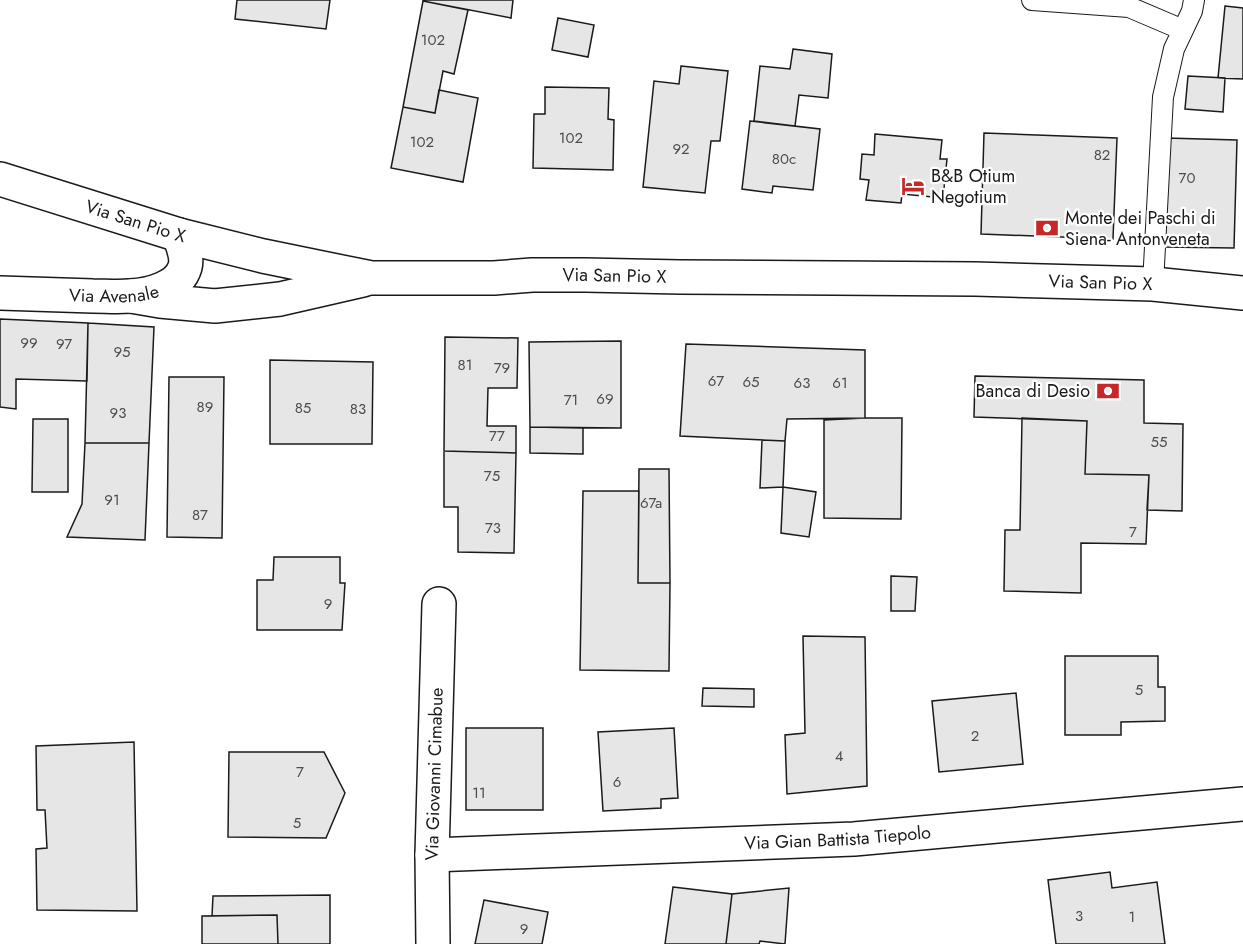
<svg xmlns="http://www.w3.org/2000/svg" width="1243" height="944" viewBox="0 0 1243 944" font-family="Jost,sans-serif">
<rect width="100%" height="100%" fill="#fff"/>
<path fill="#e6e6e6" stroke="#1a1a1a" stroke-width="1.5" d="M237,0H330L326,29L235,19Z
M423,0H513L511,18L423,1Z
M423,1L468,10L454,74L443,71L435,113L403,107Z
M1225,6L1243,8V79L1218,78Z
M558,18L594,25L588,57L552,50Z
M793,49L832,54L828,98L799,95L795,126L754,121L760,66L790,69Z
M681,66L728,71L720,141H711L705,193L643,187L654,81L679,84Z
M1188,76L1225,78L1223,112L1185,109Z
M545,87L609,88L608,119L614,120L613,170L533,168L534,114H545Z
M439,90L478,98L463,182L391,168L403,107L435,113Z
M750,121L820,129L813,190L773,186L772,193L742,189Z
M984,133L1117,138L1113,239L981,234Z
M875,134L942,140L940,159H947L943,198L902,194L901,203L866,200L869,180L860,179L862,154L874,155Z
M1166,138L1237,140L1234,248L1163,247Z
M0,319L88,323L87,381L16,379V409L0,407Z
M88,323L154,327L149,443H85Z
M445,337L518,338L517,388H488L487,426H516V453L444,451Z
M621,341V428L530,427L529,342Z
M686,344L865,350V418L787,419L785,441L680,436Z
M270,360L373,362L372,444H270Z
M975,376L1144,380V423L1183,424L1182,511L1147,510L1149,475L1085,474L1087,421L974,417Z
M169,377H224L222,538L167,537Z
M865,418H902L901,519L824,518V420Z
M1022,418L1087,421L1085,474L1149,475L1146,544L1081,543V593L1004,591L1005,530H1020Z
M33,419H68V492H32Z
M530,427L583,428V454L530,453Z
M762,440L785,441L783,487L760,488Z
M85,443H149L145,540L67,537L82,504Z
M444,451L516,453L514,553L458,552V507H444Z
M639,469H669L670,583H638Z
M783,487L816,492L809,537L781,533Z
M583,491H639L638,583H670L669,671L580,670Z
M274,557H340V583H345L342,630H257V580H273Z
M891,576L917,577L915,611H891Z
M803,636L865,637L867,786L787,794L785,735L805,733Z
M1065,656H1158V687H1165V721L1121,722V735H1065Z
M703,688L754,689V707L702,706Z
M1016,693L1023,764L939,772L932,701Z
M466,728H543V810H466Z
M674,728L678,798L661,799V808L603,811L598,732Z
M134,742L137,911L37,910L36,849L47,848L45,810H37L36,746Z
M229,752H324L345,793L326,838L228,837Z
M1110,872L1112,888L1157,882L1165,944H1056L1048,880Z
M673,887L732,894L726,944H665Z
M789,888L785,944L760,941L759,944H726L732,894Z
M330,895V944H278L277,915L212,916L213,896Z
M484,900L548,912L542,944H475Z
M277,915L278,944H202V916Z"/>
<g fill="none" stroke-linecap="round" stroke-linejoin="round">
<g stroke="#1a1a1a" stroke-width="22">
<path id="service" d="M1032,0L1129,7L1183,30
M1153,284L1163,97L1174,49L1192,11L1194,0"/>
</g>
<g stroke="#1a1a1a" stroke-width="36">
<g id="minor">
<path id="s1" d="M432,855L854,839L1243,804"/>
<path id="s2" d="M433,944L432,855L439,604"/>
</g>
</g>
<g stroke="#1a1a1a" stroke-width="36">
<g id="tertiary">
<path id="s3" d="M0,179L179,235L263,256L371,278H494L532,275H585L680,277L975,279L1153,284L1243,293"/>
<path id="s4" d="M0,293C31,294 62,295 93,296C105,296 118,297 130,296C149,295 179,288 185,267C188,257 182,244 179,235"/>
<path d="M131,296L160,301L215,306L280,299L363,280"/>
</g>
</g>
<use href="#service" stroke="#fff" stroke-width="20"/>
<use href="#minor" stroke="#fff" stroke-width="33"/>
<use href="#tertiary" stroke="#fff" stroke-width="33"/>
</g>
<defs>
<g id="hotel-bare" transform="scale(1.8)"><path d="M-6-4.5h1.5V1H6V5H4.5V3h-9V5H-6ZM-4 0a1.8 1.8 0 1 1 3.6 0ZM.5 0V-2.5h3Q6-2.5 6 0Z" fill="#c62828" stroke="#fff" stroke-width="2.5" paint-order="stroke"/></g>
<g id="bank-bare" transform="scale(1.8)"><path d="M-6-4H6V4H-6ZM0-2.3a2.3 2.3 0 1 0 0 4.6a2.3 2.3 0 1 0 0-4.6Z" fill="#c62828" stroke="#fff" stroke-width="2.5" paint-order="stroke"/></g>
</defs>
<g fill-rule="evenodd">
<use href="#hotel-bare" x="913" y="186"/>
<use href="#bank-bare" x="1047" y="228"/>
<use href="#bank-bare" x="1108" y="391"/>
</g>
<g text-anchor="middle" stroke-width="4.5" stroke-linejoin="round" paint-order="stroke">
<g font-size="15" fill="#4d4d4d">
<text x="433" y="45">102</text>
<text x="571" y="143">102</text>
<text x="422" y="147">102</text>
<text x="681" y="154">92</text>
<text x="1102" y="160">82</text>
<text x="784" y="164">80c</text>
<text x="1187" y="183">70</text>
<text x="29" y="348">99</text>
<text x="64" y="349">97</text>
<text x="122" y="357">95</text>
<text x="465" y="370">81</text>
<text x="502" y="373">79</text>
<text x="716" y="386">67</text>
<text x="751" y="387">65</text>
<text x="802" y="388">63</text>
<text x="840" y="388">61</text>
<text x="605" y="404">69</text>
<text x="571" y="405">71</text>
<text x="205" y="412">89</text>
<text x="303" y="413">85</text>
<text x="358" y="414">83</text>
<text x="118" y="418">93</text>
<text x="497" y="441">77</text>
<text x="1159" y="447">55</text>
<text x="492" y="481">75</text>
<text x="112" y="505">91</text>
<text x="651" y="508">67a</text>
<text x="200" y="520">87</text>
<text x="493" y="533">73</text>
<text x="1133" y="537">7</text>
<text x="328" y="609">9</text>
<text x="1139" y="695">5</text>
<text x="975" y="741">2</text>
<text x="839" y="761">4</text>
<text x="300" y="777">7</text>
<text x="617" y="787">6</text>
<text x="479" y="798">11</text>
<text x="297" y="828">5</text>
<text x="1079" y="921">3</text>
<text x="1132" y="922">1</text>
<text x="524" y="934">9</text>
</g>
<g font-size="18" fill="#1a1a1a" stroke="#fff" text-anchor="start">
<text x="931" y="182">B&amp;B Otium<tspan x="931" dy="21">Negotium</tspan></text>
<text x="1065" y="224">Monte dei Paschi di<tspan x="1065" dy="21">Siena- Antonveneta</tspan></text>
<text x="1090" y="397" text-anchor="end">Banca di Desio</text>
</g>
<g font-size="18" fill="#1a1a1a" stroke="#fff">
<text dy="6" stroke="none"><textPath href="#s3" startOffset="142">Via San Pio X</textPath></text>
<text dy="6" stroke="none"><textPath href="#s3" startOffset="628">Via San Pio X</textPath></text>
<text dy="6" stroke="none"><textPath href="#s3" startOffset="1114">Via San Pio X</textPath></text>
<text dy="6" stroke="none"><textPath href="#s4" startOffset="114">Via Avenale</textPath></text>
<text dy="6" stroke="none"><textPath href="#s2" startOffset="170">Via Giovanni Cimabue</textPath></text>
<text dy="6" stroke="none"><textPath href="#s1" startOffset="406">Via Gian Battista Tiepolo</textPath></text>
</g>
</g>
</svg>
